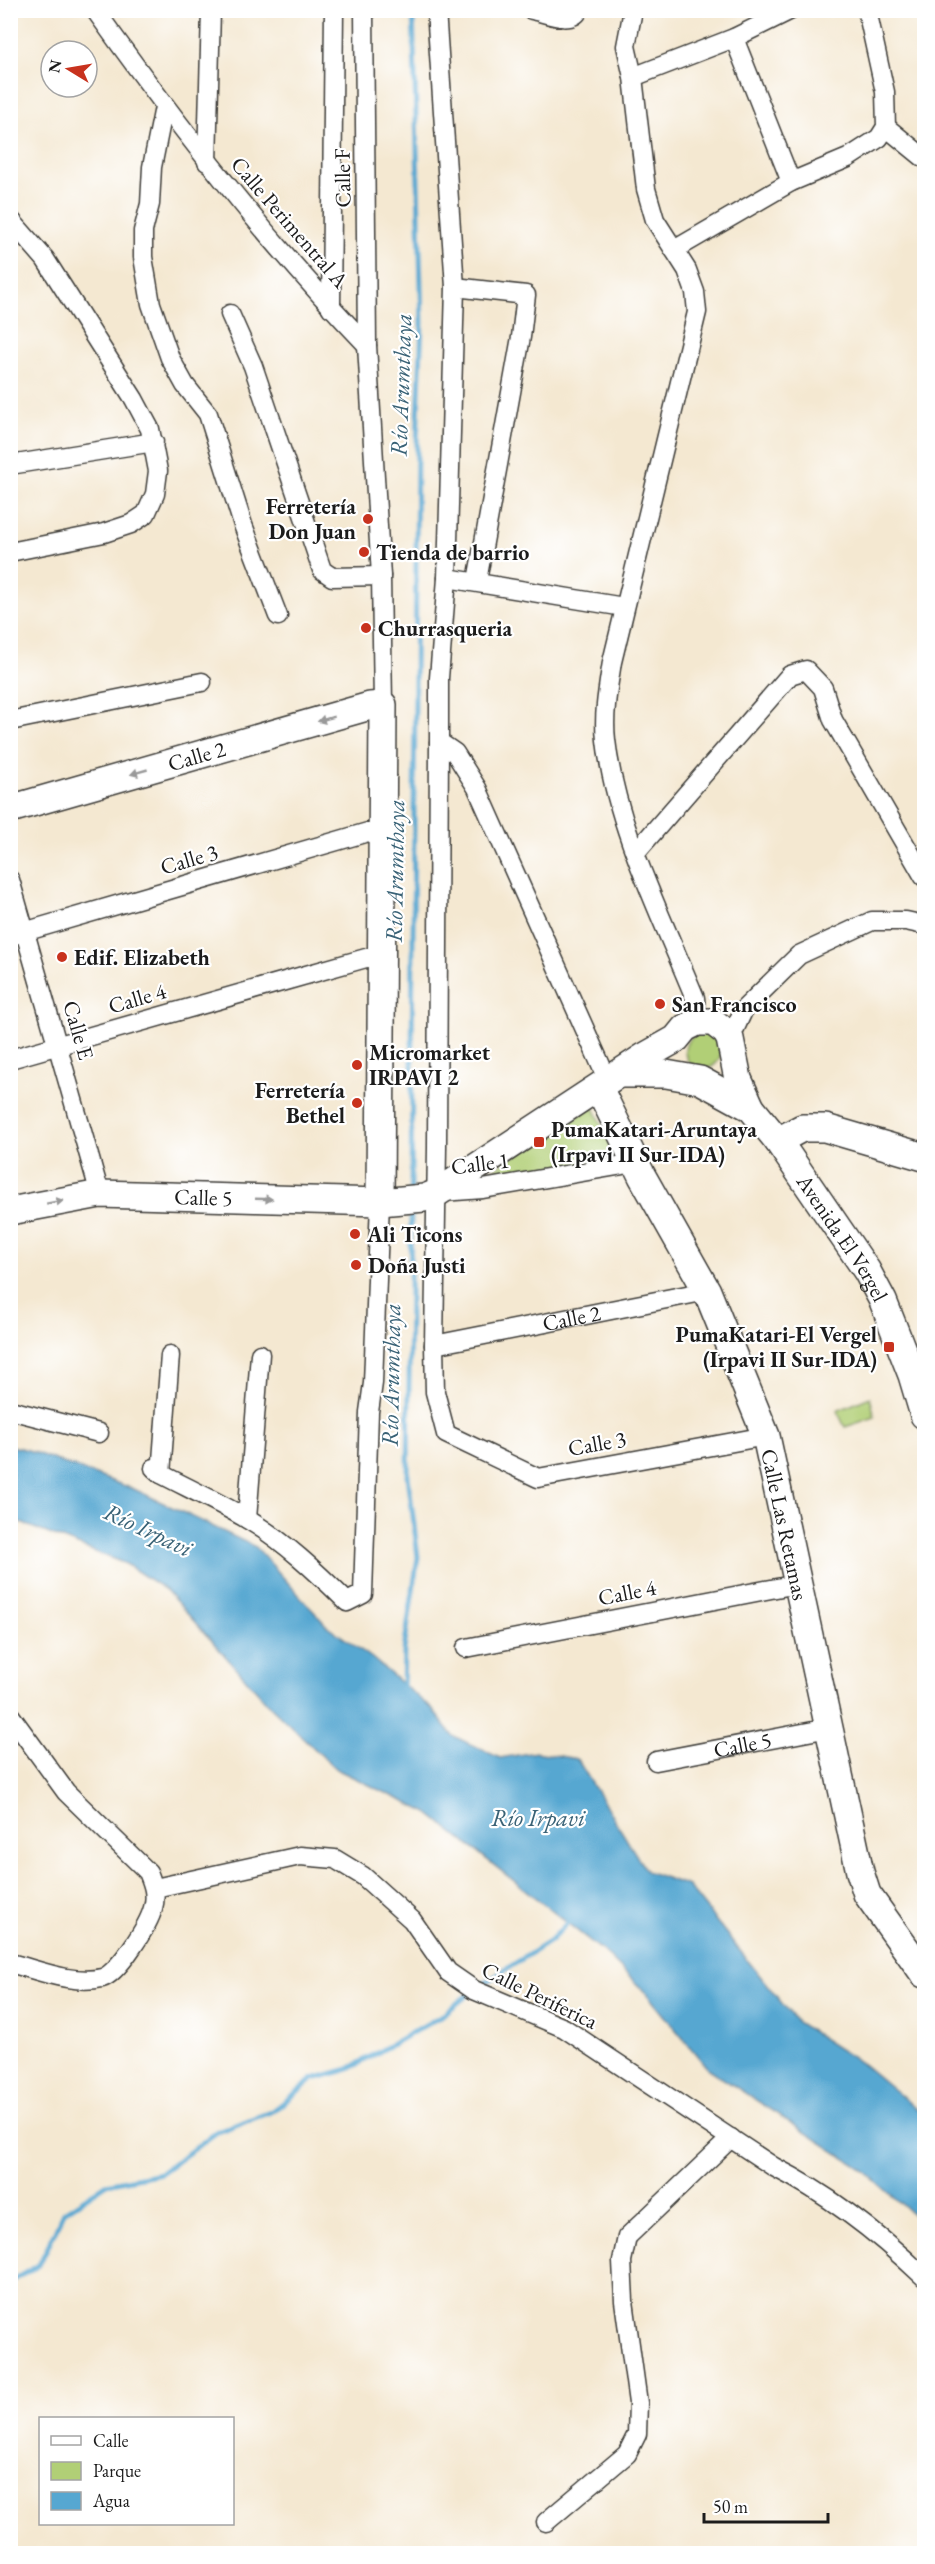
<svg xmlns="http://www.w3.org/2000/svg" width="935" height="2564" viewBox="0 0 935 2564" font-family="'EB Garamond',serif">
<rect width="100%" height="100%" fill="#fff"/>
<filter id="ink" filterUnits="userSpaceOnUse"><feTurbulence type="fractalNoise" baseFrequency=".0167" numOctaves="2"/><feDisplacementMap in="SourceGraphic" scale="12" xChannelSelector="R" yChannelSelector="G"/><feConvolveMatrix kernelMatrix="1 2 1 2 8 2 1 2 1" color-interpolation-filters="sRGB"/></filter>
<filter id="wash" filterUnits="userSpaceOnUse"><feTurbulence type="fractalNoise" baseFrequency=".008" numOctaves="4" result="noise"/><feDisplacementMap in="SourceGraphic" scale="24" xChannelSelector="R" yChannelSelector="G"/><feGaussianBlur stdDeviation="1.35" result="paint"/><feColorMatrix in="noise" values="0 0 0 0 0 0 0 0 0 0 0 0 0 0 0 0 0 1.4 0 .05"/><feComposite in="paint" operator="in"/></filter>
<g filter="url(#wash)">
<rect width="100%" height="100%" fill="#f4e8d1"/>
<path fill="#b1cf76" stroke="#667649" stroke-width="1.5" d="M685 1051a18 18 0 1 1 36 0a18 18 0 1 1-36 0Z
M593,1106L618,1157L615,1160L481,1180V1177Z
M870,1397L875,1417L845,1427L837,1411Z"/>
<path fill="#56a7d1" stroke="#396276" stroke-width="1.5" d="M11,1446L28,1450L136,1490L256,1547L326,1625L372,1658L432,1709L453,1736L500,1758L536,1752L577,1759L646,1871L688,1886L797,2022L864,2065L924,2115V2224L862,2169L708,2069L646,1993L604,1952L428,1813L336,1769L271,1707L166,1590L126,1564L11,1519Z"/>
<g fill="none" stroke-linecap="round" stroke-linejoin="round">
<path stroke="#56a7d1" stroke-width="5" d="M411,1191L417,443L422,323L413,10
M403,1690L404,1650L418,1557L408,1476L411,1206
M10,2282L39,2265L64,2212L106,2184L161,2173L217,2132L273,2111L313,2079L349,2069L441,2016L474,1990L550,1941L571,1919"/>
</g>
</g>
<g filter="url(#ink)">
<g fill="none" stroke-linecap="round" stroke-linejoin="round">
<g stroke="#3c3b37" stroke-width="21">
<g id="street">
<path d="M95,10C179,128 267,241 367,345"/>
<path d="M364,10L367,345L381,576L383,705"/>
<path d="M436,10L455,287L447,578L439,678V742L455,753L477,788L608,1081"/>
<path d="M532,10C546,13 571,25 579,10"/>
<path d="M633,10L626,46L633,77L646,189L655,220L687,270L695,292L697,312L612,662C608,688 603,714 606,740C615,825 663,919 695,998L697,1022"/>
<path d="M734,38L791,182"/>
<path d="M633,77L734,38L791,10"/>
<path d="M164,107L152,167L150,204L143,231V257L151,304L170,358L185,385L208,414L243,525L278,616"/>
<path d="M886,127L924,158"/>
<path d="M207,162L211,10"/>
<path d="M10,219L45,259L134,399L150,429L158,471L155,494L146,514L131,524L104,533L10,552"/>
<path d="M674,250L791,182L848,158L879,138L886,127L885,92L867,10"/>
<path d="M455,287L526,295L521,337L477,581"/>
<path d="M331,308L334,10"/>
<path d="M230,314L253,366L322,570L332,577L381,576"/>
<path d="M10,465L154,442"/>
<path d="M447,578L624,607"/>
<path d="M10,721L202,682"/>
<path d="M439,742L437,1147L434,1345L435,1392L446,1434L538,1478L766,1436"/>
<path d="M636,852L790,675L806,670L823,688L833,720L924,877"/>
<path d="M10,880L100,1194"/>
<path d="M10,936L368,832H382"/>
<path d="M730,1039L744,1009L799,955L872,921H906L924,925"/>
<path d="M10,1059L366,958H380"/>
<path d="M442,1192L483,1189L635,1163"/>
<path id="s1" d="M434,1345L707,1291"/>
<path d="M10,1410L99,1433"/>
<path d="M154,1468L161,1474C190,1489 220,1503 247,1519C284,1541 317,1572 347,1602L363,1594L369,1412L373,1383L380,1202"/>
<path d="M161,1474L170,1355"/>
<path d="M247,1519L260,1354"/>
<path d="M466,1648L797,1584"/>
<path d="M10,1715L66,1792L148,1872C153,1884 157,1895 153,1908C149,1924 118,1974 102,1978C73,1985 38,1970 10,1963"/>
<path id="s2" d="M656,1761L829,1728"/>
<path d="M155,1888L300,1856L335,1859L363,1876L412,1920L448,1972L474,1990L564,2028L774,2167C830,2195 879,2234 924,2277"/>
<path d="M546,2522L627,2454L637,2434L638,2403L624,2301L622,2261L627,2237L731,2138"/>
</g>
</g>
<g stroke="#3c3b37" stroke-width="30">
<g id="secondary">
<path id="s3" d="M10,809L370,706L383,705L380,1202"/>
<path d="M621,1074H666L700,1080L751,1108"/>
<path id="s4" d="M599,1088L642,1176L707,1291L766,1436L860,1872L867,1894L924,1974"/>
<path d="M778,1141L802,1128H825L924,1157"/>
<path id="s5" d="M10,1211L100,1194L380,1202L424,1198L437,1193L644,1057L676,1039L685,1028L697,1022H713L726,1032L730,1039L738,1079L751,1108L778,1141L867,1271L883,1301L912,1375L924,1415"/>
</g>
</g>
<use href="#street" stroke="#fff" stroke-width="18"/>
<use href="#secondary" stroke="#fff" stroke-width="27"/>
</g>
<defs><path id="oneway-solid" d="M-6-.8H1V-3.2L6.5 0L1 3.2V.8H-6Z" transform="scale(1.5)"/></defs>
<g fill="#999">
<use href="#oneway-solid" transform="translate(326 719) rotate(164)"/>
<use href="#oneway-solid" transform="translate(139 772) rotate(164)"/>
<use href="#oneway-solid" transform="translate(264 1199) rotate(2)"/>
<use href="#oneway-solid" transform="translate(55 1202) rotate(-10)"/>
</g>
</g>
<g fill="#c8321e" stroke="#fff" stroke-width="2">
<circle cx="368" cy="519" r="6"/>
<circle cx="364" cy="552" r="6"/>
<circle cx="366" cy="628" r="6"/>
<circle cx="62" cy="957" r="6"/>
<circle cx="660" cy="1004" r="6"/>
<circle cx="357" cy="1065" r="6"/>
<circle cx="357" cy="1103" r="6"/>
<rect x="533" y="1136" width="12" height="12" rx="3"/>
<circle cx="355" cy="1234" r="6"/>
<circle cx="356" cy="1265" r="6"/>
<rect x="883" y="1341" width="12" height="12" rx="3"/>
</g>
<g text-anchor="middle" stroke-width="4.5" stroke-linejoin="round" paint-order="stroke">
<g font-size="22" fill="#1c1c1c" stroke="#fff">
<text transform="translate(342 178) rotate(-91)" y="8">Calle F</text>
<text transform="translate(290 222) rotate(49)" y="8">Calle Perimentral A</text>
<text dy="8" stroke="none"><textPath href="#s3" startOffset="194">Calle 2</textPath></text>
<text transform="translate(189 859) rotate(-16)" y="8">Calle 3</text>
<text transform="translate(137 998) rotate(-16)" y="8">Calle 4</text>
<text transform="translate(79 1030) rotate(74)" y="8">Calle E</text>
<text transform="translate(480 1163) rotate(-7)" y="8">Calle 1</text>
<text dy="8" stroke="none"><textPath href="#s5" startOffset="195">Calle 5</textPath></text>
<text dy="8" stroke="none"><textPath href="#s5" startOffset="1014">Avenida El Vergel</textPath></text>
<text dy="8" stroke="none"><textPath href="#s1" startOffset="140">Calle 2</textPath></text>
<text transform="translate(597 1443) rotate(-10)" y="8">Calle 3</text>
<text dy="8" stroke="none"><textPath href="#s4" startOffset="477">Calle Las Retamas</textPath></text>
<text transform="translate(627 1592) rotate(-11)" y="8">Calle 4</text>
<text dy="8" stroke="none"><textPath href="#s2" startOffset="88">Calle 5</textPath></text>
<text transform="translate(540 1995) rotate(26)" y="8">Calle Periferica</text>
</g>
<g font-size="22" font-weight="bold" fill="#1c1c1c" stroke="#fff" text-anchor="start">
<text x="356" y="514" text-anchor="end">Ferretería<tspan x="356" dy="25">Don Juan</tspan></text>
<text x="376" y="560">Tienda de barrio</text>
<text x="378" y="636">Churrasqueria</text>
<text x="74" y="965">Edif. Elizabeth</text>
<text x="672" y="1012">San Francisco</text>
<text x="369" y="1060">Micromarket<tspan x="369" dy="25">IRPAVI 2</tspan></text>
<text x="345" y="1098" text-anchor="end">Ferretería<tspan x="345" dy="25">Bethel</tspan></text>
<text x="551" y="1137">PumaKatari-Aruntaya<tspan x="551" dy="25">(Irpavi II Sur-IDA)</tspan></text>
<text x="367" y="1242">Ali Ticons</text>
<text x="368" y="1273">Doña Justi</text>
<text x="877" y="1342" text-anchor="end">PumaKatari-El Vergel<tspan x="877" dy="25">(Irpavi II Sur-IDA)</tspan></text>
</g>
<g font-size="24" font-style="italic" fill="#396276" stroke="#fff">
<text transform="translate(401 385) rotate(-88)" y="8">Río Arumthaya</text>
<text transform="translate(395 871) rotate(-89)" y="8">Río Arumthaya</text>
<text transform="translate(391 1375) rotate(-89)" y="8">Río Arumthaya</text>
<text transform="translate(148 1530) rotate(25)" y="8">Río Irpavi</text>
<text x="538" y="1826">Río Irpavi</text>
</g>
</g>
<rect width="935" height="2564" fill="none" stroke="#fff" stroke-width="36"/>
<rect x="39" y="2417" width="195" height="108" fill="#ffffff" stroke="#a4a4a4" stroke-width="1.5"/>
<rect x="51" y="2436" width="30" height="9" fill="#ffffff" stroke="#a4a4a4" stroke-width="1.5"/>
<text x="93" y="2447" font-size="18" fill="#1c1c1c">Calle</text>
<rect x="51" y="2462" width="30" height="18" fill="#b1cf76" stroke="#a4a4a4" stroke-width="1.5"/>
<text x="93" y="2477" font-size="18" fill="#1c1c1c">Parque</text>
<rect x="51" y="2492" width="30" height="18" fill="#56a7d1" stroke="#a4a4a4" stroke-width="1.5"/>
<text x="93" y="2507" font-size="18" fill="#1c1c1c">Agua</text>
<g transform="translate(69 69) rotate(281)"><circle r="28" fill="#ffffff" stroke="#a4a4a4" stroke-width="1.5"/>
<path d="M0-4.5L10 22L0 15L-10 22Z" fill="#c8321e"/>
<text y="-9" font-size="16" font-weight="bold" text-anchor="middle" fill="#1c1c1c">N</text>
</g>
<path d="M704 2513v9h124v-9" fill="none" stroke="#1c1c1c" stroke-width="3"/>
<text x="713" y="2513" font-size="18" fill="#1c1c1c" stroke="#ffffff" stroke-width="4.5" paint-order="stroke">50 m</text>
</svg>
